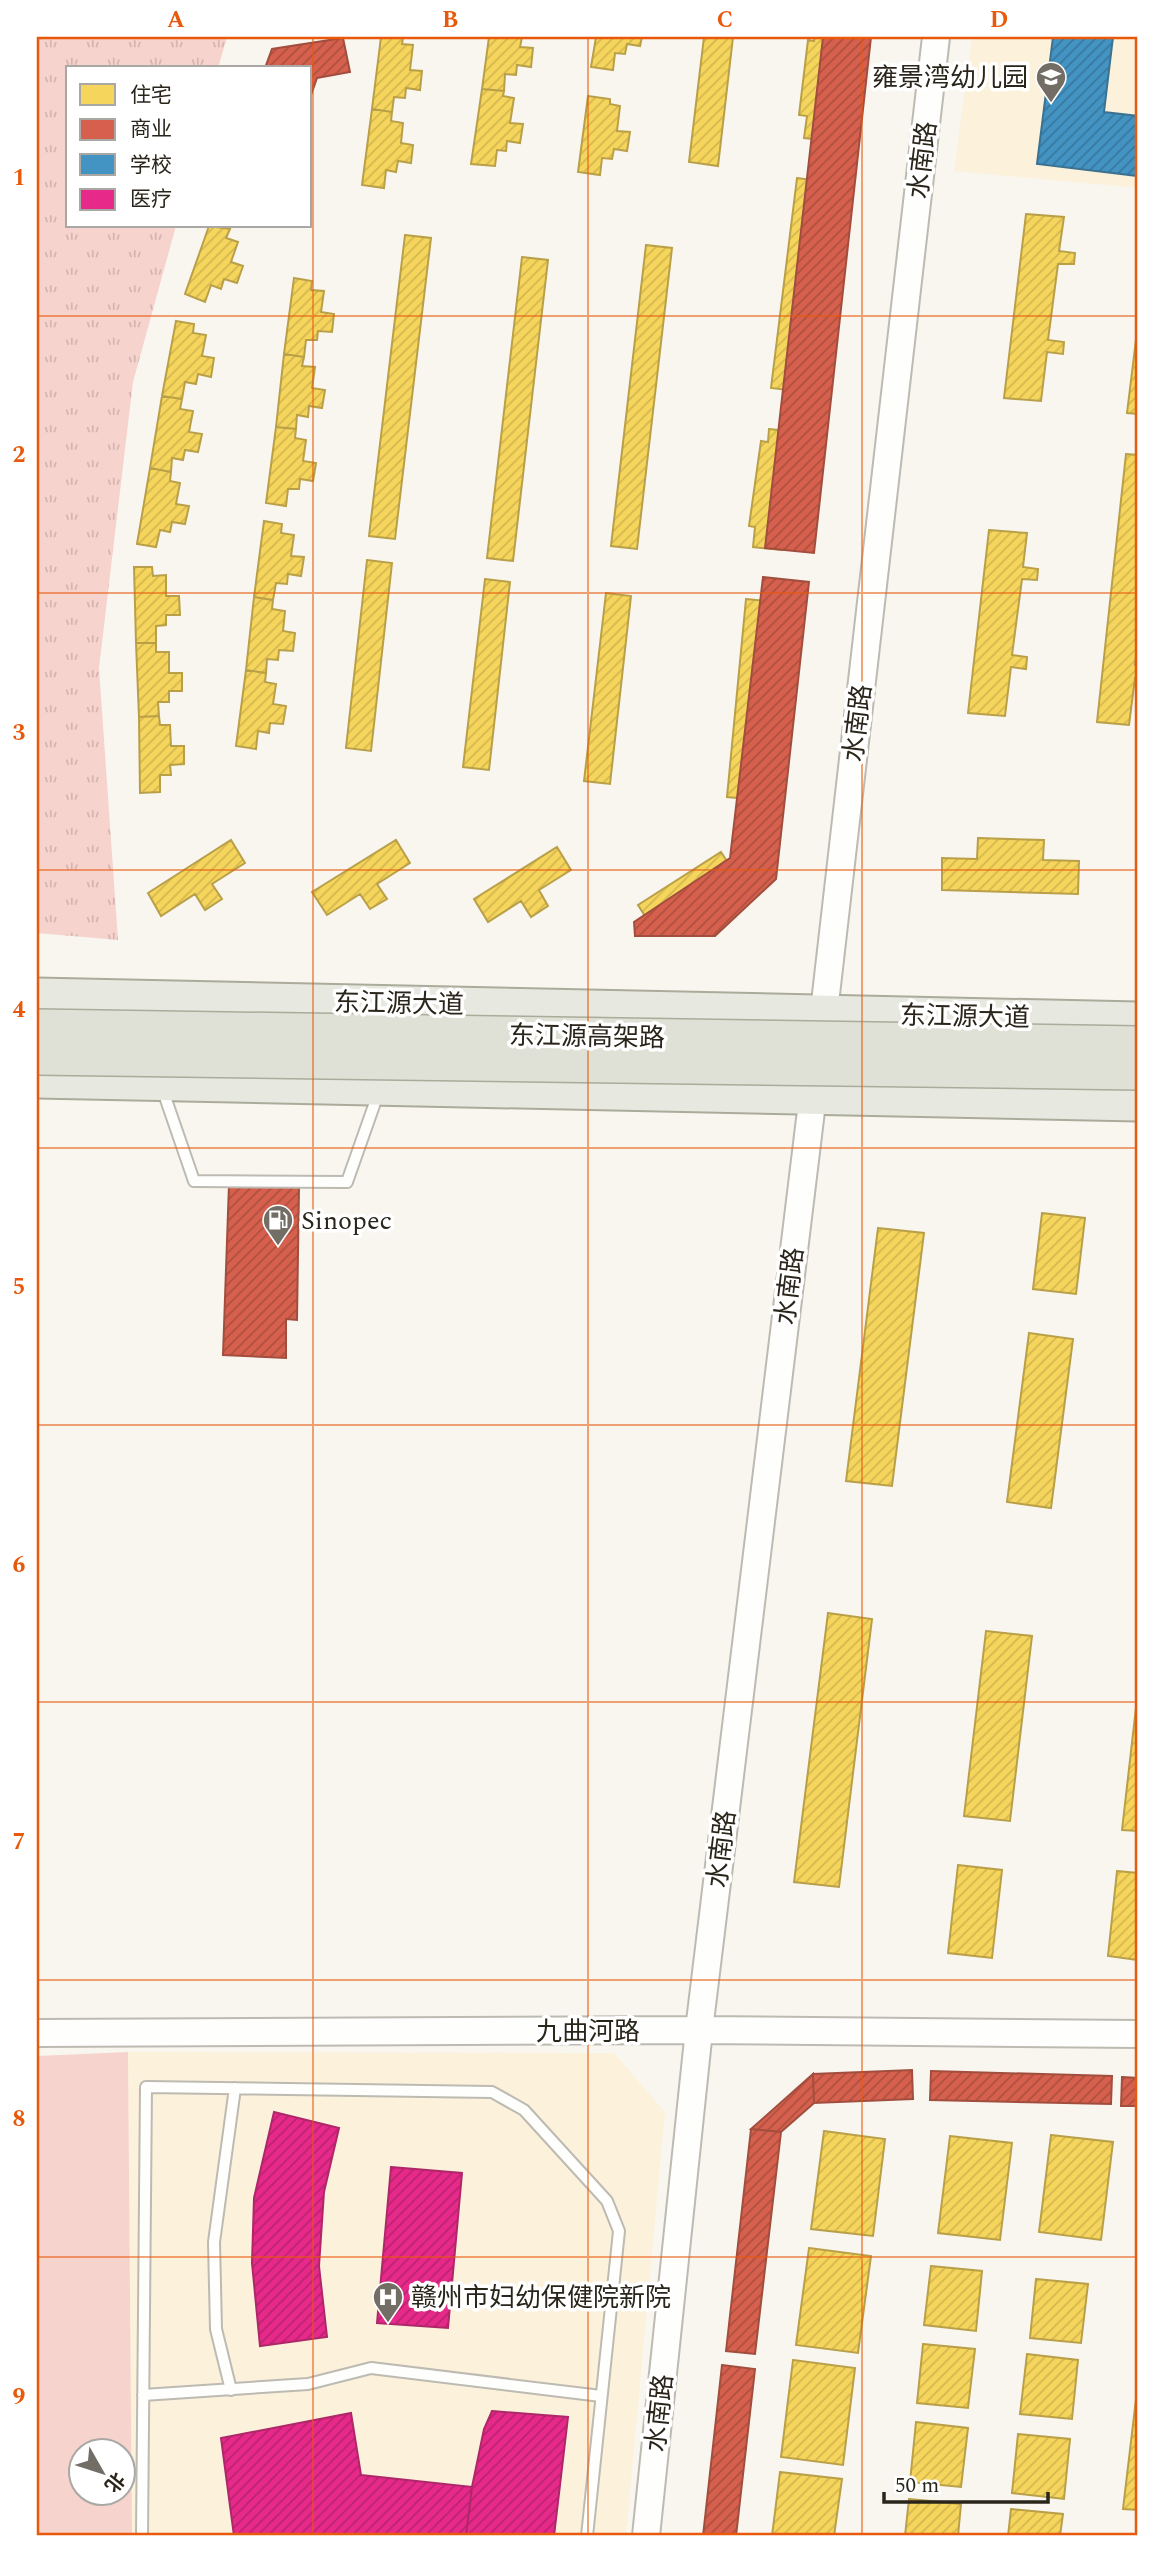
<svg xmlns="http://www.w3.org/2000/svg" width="1175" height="2573" viewBox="0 0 1175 2573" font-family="Spectral,'Noto Sans SC',serif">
<defs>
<pattern id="grass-tufts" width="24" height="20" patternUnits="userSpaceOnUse" patternTransform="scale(1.75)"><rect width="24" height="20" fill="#f7d3ce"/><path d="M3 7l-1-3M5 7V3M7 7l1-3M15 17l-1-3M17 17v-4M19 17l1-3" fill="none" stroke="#d4b5b0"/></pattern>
<pattern id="homes-hatch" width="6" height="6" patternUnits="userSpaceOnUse" patternTransform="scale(1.75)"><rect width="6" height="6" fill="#f6d55c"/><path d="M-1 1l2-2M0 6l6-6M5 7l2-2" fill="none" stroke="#d3b74f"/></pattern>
<pattern id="shops-hatch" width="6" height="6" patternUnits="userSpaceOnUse" patternTransform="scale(1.75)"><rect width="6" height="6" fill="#d6604d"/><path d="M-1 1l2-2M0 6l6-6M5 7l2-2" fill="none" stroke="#ae4f3f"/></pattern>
<pattern id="schools-hatch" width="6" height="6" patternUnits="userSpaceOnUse" patternTransform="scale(1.75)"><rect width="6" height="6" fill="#4393c3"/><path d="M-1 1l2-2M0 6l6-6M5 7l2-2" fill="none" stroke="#38789e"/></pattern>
<pattern id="health-hatch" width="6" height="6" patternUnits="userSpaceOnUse" patternTransform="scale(1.75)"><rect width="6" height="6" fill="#e7298a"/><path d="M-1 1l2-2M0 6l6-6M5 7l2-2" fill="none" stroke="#bb2370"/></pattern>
</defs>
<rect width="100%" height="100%" fill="#f9f6f0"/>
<path fill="#fcf1db" d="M972,37H1138V188L954,171Z
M128,2052L614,2053L665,2112L626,2536H132Z"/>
<path fill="url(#grass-tufts)" d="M37,37H227L218,68H68V226H176L133,382L99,668L118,940L37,933Z"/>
<path fill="#f7d3ce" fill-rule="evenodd" d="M128,2052L132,2536H37V2056ZM80,2450H122V2492H80Z"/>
<path fill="url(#homes-hatch)" stroke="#b9a048" stroke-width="2" d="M381,37L403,38L402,44L413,45L410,70L422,71L420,90L406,88L405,98L394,97L392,112L372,109Z
M489,37H522L520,47L533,48L531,67L517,65L516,75L505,74L504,91L482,89Z
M596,37H642L640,46L627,44L625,54L615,53L613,70L591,67Z
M704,37H733L718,166L689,162Z
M815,37H842L839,64L861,66L858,91L837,88L831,141L804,138L807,116L799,115L808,40L814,41Z
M482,89L504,91L503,96L514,98L510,123L523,124L520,143L507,141L506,151L497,150L495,166L471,164Z
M588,96L610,99V104L620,106L617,131L630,132L627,151L614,149L612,159L602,158L600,175L578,172Z
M372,109L392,112L391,121L403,123L401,143L413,145L411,163L398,161L396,172L386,170L384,188L362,185Z
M797,178L828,182L825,218L846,221L843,246L820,243L811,324L832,327L829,351L808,348L802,392L771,388Z
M1026,214L1064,217L1059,251L1075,253L1074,264H1058L1048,340L1064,342L1063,354L1047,352L1041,401L1004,398Z
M209,226L230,229L226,238L238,242L231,262L243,266L237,283L224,279L221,289L211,285L205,302L185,294Z
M405,235L431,238L395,539L369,536Z
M646,245L672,248L637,549L611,546Z
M522,257L548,260L513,561L487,558Z
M294,278L312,281L311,290L324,291L321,312L334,314L332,332L318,331L317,340H306L304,357L284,354Z
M176,321L194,324L193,333L206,335L202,356L214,358L211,377L198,374L196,384L185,382L182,399L162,396Z
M1138,323V414L1127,413Z
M284,354L304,357L302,366L315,367L312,388L325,390L322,408L309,406L308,417L297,415L296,429L276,427Z
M162,396L182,399L180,409L193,411L189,432L202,434L198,452L185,450L183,460L172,458L171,472L150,468Z
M276,427L296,429L295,438L306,440L303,461L316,463L313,481L300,479L299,489H288L286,506L266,503Z
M769,429L796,432L791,476L812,479L809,501L789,499L782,550L753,547L755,527L749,526L761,441L768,442Z
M1126,454L1138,455V638L1135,665H1138V679L1135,678L1129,725L1097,722Z
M150,468L171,472L170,481L180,483L176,504L189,506L185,524L172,522L170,532L160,530L156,547L137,544Z
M264,521L282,524L281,533L294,535L291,556L304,557L301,576L288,574L287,584L276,583L273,600L254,597Z
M989,530L1027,533L1023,567L1038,569L1037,580L1022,579L1012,655L1027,657L1026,669L1011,667L1005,716L968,713Z
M367,560L392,563L371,751L346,748Z
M134,567H152L153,576L166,575V596H179L180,615H166V625L156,626V643H136Z
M485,579L510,582L489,770L463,767Z
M606,593L631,596L610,784L584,781Z
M254,597L273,600L272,609L285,611L283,631L295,633L293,651L279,650L278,660L267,659L266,673L246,670Z
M746,599L777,602L774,634L795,637L792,662L771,661L764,733L785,736L782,762L761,760L757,800L727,797Z
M136,643H156V652H169V673H182V691H169V702H158L159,716L139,717Z
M246,670L266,673L265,682L276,684L273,704L286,706L283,724L270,723L269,733L258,731L256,749L236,746Z
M159,716L160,725H170L171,746H184V764L170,765L171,775H160V792L140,793L139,717Z
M978,838L1044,840L1043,860L1079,861L1078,894L942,890V858L977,859Z
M231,840L245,863L212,884L222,899L205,910L195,894L161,916L148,893Z
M396,840L410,863L377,884L387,899L370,909L360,894L327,915L312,892Z
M557,847L571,870L539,890L548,906L531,917L521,901L488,922L474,899Z
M721,852L736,875L703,896L712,911L695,922L685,906L652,927L638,905Z
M1042,1213L1085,1218L1076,1294L1033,1289Z
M878,1228L924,1233L892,1486L846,1481Z
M1029,1333L1073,1339L1051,1508L1007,1502Z
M828,1613L872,1619L839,1887L794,1882Z
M986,1631L1032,1636L1010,1821L964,1816Z
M1138,1690V1831L1122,1830Z
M958,1865L1002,1870L992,1958L948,1953Z
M1117,1871L1138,1873V1960L1108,1956Z
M824,2131L885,2139L873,2236L811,2229Z
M1051,2135L1113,2142L1101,2240L1039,2232Z
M950,2136L1012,2143L1000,2240L938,2233Z
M809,2248L871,2256L858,2353L796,2345Z
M931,2266L982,2271L976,2331L924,2325Z
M1036,2279L1088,2284L1081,2343L1030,2338Z
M923,2344L975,2349L968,2408L917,2403Z
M1027,2354L1078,2360L1072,2419L1020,2414Z
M793,2360L855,2368L843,2465L781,2457Z
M1138,2382V2510L1123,2509Z
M916,2422L968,2428L961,2487L910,2482Z
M1018,2434L1070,2439L1064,2499L1012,2493Z
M780,2472L842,2479L834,2536H772Z
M909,2499L961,2504L958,2536H905Z
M1011,2509L1063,2514L1060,2536H1008Z"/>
<path fill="url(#shops-hatch)" stroke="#a24e3e" stroke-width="2" d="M823,37H871L814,553L765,548Z
M343,38L350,72L317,78L310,98V68H265L272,49Z
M763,577L809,582L776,879L715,936H635L634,922L730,858Z
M229,1184L299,1186L297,1320L286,1319V1358L223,1355Z
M912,2070L913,2099L814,2103L813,2074Z
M931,2071L1112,2076L1111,2104L930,2100Z
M813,2074L814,2103L781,2132L751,2129Z
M1122,2077L1138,2078V2106H1121Z
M751,2129L781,2132L755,2354L726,2351Z
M722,2365L755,2369L736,2536H703Z"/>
<path fill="url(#schools-hatch)" stroke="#3c7291" stroke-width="2" d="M1053,37H1113L1104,112L1138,116V176L1037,164Z"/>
<path fill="url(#health-hatch)" stroke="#ae2869" stroke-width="2" d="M274,2112L339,2128L324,2192L319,2266L327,2337L260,2346L252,2263L254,2198Z
M391,2167L462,2173L448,2328L377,2323Z
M492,2411L568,2417L554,2536H234L221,2438L351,2413L361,2475L472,2487L484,2429Z
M492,2411L568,2417L554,2536H466L472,2487L484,2429Z"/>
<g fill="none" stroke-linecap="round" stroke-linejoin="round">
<g stroke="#bdbab2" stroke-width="14">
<path id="service" d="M162,1088L194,1181L347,1182L378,1094
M231,2390L216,2329L214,2242L235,2088
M143,2395L308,2384L371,2368L601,2396
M142,2536L146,2087L492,2092L524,2110L607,2201L619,2231L587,2536"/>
</g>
<g stroke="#bdbab2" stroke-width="30">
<path id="tertiary" d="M822,1029L936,37
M37,2033L699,2030L1138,2034
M646,2536L699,2030L815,1078"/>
</g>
<g stroke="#abab9b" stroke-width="37">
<path id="primary" d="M37,995L1138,1019
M37,1081L1138,1104"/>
</g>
<use href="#service" stroke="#fefefd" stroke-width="10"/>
<use href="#tertiary" stroke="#fefefd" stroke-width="26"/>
<use href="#primary" stroke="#e7e8e0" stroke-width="33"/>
<g stroke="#abab9b" stroke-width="38" stroke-linecap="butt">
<path id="trunk-bridge" d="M37,1027L1138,1044
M37,1057L1138,1072"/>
</g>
<use href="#trunk-bridge" stroke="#e0e1d6" stroke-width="35"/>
</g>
<path fill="none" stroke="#e8590c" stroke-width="2" stroke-opacity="0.55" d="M313,37V2536M588,37V2536M862,37V2536M37,316H1138M37,593H1138M37,870H1138M37,1148H1138M37,1425H1138M37,1702H1138M37,1980H1138M37,2257H1138"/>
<defs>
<g id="school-pin" transform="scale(1.575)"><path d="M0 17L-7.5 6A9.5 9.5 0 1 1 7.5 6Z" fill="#726e66" stroke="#fff"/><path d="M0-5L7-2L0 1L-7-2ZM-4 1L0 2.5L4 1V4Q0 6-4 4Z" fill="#fff"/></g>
<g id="fuel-pin" transform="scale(1.575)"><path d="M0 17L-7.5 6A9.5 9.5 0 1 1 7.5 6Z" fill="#726e66" stroke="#fff"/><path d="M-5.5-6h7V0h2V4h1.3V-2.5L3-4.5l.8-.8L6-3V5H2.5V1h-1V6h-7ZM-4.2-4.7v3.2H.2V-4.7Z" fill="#fff"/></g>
<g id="hospital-pin" transform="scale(1.575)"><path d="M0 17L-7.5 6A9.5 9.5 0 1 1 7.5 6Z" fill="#726e66" stroke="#fff"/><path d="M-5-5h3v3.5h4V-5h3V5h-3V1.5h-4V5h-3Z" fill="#fff"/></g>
</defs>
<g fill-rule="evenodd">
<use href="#school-pin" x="1051" y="77"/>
<use href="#fuel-pin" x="278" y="1220"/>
<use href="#hospital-pin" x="388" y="2297"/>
</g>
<g text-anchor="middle" stroke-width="7" stroke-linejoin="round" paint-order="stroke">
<g font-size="26" fill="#2a251b" stroke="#fff" text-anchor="start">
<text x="1028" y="86" text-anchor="end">雍景湾幼儿园</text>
<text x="301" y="1229">Sinopec</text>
<text x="411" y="2306">赣州市妇幼保健院新院</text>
</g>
<g font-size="26" fill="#2a251b" stroke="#fff">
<text transform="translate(922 160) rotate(-83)" y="9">水南路</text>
<text transform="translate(857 723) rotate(-83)" y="9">水南路</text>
<text transform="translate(399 1003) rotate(1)" y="9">东江源大道</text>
<text transform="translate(965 1016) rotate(1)" y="9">东江源大道</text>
<text transform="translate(587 1036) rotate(1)" y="9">东江源高架路</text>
<text transform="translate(789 1286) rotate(-83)" y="9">水南路</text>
<text transform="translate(721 1849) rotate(-83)" y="9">水南路</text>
<text x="588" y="2040">九曲河路</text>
<text transform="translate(659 2413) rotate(-84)" y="9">水南路</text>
</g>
</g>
<rect width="1175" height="2573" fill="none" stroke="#ffffff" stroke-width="77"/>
<rect x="66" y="66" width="245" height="161" fill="#ffffff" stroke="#aaa8a4" stroke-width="2"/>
<rect x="80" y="84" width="35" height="21" fill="#f6d55c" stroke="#aaa8a4" stroke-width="2"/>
<text x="130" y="102" font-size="21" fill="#2a251b">住宅</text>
<rect x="80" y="119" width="35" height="21" fill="#d6604d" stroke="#aaa8a4" stroke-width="2"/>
<text x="130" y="136" font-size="21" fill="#2a251b">商业</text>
<rect x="80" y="154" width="35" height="21" fill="#4393c3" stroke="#aaa8a4" stroke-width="2"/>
<text x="130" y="172" font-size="21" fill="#2a251b">学校</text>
<rect x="80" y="189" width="35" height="21" fill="#e7298a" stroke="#aaa8a4" stroke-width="2"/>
<text x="130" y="206" font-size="21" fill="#2a251b">医疗</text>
<g transform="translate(102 2472) rotate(129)"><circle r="33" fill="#ffffff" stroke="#aaa8a4" stroke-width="2"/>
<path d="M0-5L12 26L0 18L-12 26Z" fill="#726e66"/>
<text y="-10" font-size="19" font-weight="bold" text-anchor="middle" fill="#2a251b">北</text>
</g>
<path d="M884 2492v10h164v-10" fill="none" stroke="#2a251b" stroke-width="3.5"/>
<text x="895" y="2492" font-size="21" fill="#2a251b" stroke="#ffffff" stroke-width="5" paint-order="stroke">50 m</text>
<rect x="38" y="38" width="1098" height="2496" fill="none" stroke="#e8590c" stroke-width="2.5"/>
<g font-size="23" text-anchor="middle" font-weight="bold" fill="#e8590c">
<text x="176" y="27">A</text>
<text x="450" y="27">B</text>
<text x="725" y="27">C</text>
<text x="999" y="27">D</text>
<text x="19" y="185">1</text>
<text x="19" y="462">2</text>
<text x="19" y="740">3</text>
<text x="19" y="1017">4</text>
<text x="19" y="1294">5</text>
<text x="19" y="1572">6</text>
<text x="19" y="1849">7</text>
<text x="19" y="2126">8</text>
<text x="19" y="2404">9</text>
</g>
</svg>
